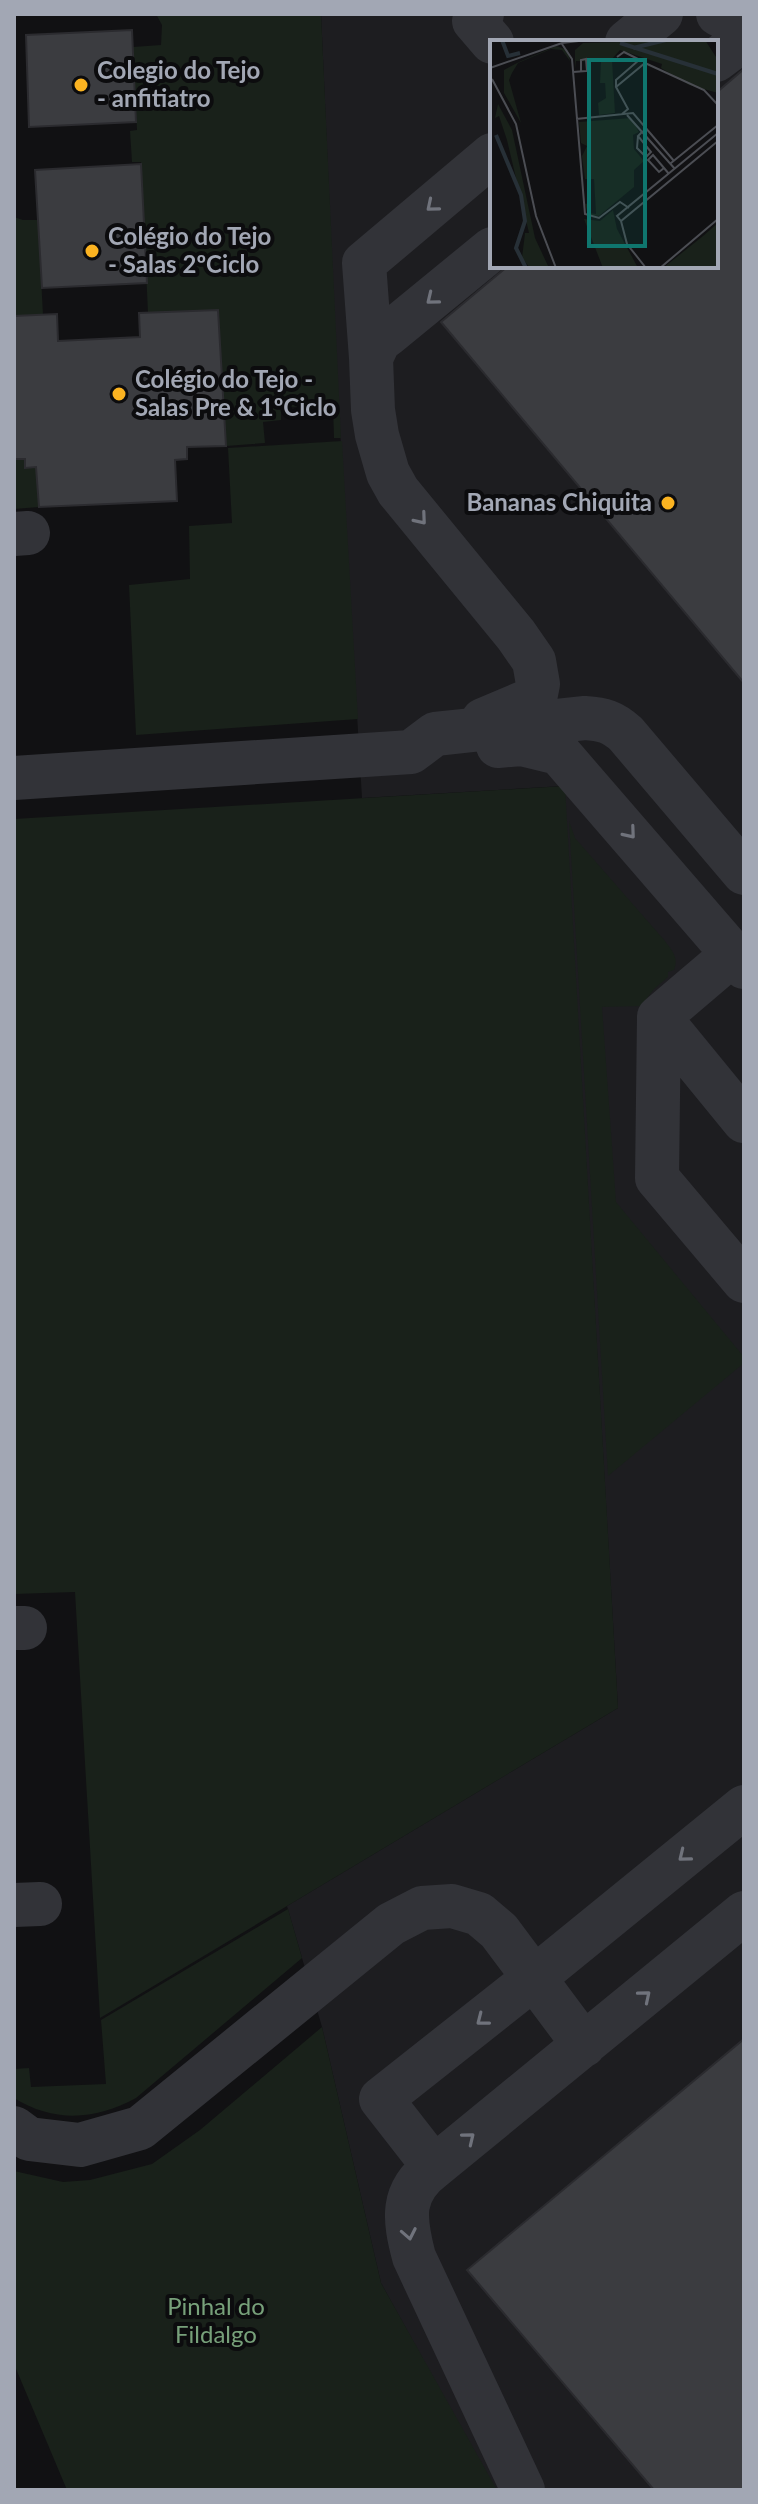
<svg xmlns="http://www.w3.org/2000/svg" width="758" height="2504" viewBox="0 0 758 2504" font-family="Lato,sans-serif">
<rect width="100%" height="100%" fill="#111113"/>
<path fill="#1d1d20" fill-rule="evenodd" d="M321,14H744V2490H495L381,2283L322,2027L287,1906L618,1708L564,786L362,798L338,395ZM492,42H716V266H492Z"/>
<path fill="#19211a" d="M156,14H321L341,438H334L333,406L281,407V420L263,422L265,443L226,446L218,310L148,313L141,162H132L130,131L137,130L133,47L161,45L162,25Z
M14,217L23,220H38L43,315L14,316Z
M342,441L358,719L136,735L129,585L190,579L189,526L232,523L228,448Z
M14,459H25V468L36,467L39,507L14,509Z
M565,786L618,1708L100,2018L75,1592L14,1594V819Z
M569,821L575,838L665,941C672,951 679,957 674,970L668,972V977L654,989L641,1006L602,1007L616,1202L744,1357V1363L608,1476Z
M288,1909L302,1958L136,2098C96,2120 54,2123 14,2098V2069L29,2068L31,2087L106,2084L101,2020Z
M322,2027L381,2283L497,2490H67L14,2364V2171L63,2182L90,2180L152,2164L200,2130Z"/>
<path fill="#3b3c40" stroke="#2b2b2f" stroke-width="2" d="M132,30L136,122L29,127L26,35Z
M744,69V683L441,322L508,266H716V93Z
M141,164L147,283L42,288L35,170Z
M218,310L226,446L187,447V459L175,460L177,501L39,507L36,467L25,468V459H14V316L57,314L58,341L140,337L139,313Z
M744,2039V2490H654L467,2270Z"/>
<g fill="none" stroke-linecap="round" stroke-linejoin="round">
<path stroke="#323338" stroke-width="44" d="M482,14L474,21L492,42
M718,14L744,27
M627,42L661,14
M716,60L744,39
M371,358L364,263L492,155
M14,534L28,533
M483,720L528,701L536,694L538,684L534,661L516,635L398,491L388,473L377,435L373,410L371,358L379,341L387,335L492,249
M498,746L522,744L559,753L744,967
M14,778L411,752L435,734L585,718C603,719 613,722 626,734L744,873
M733,954L659,1017L657,1178L744,1281
M659,1017L744,1121
M14,1628H25
M744,1807L534,1978L381,2099L434,2167L744,1913
M14,1905L40,1904
M14,2128L29,2139L80,2145L140,2128L391,1924L422,1908L452,1906L479,1914L499,1931L584,2045
M434,2167C400,2192 404,2219 414,2257L523,2490"/>
</g>
<defs><path id="oneway-chevron" d="M-2-3.5L2.5 0L-2 3.5" fill="none" stroke-width="1.6" stroke-linecap="round" stroke-linejoin="round" transform="scale(2)"/></defs>
<g stroke="#70737c">
<use href="#oneway-chevron" transform="translate(432 206) rotate(140)"/>
<use href="#oneway-chevron" transform="translate(432 299) rotate(141)"/>
<use href="#oneway-chevron" transform="translate(421 519) rotate(50)"/>
<use href="#oneway-chevron" transform="translate(630 833) rotate(50)"/>
<use href="#oneway-chevron" transform="translate(684 1856) rotate(141)"/>
<use href="#oneway-chevron" transform="translate(645 1996) rotate(-40)"/>
<use href="#oneway-chevron" transform="translate(482 2020) rotate(142)"/>
<use href="#oneway-chevron" transform="translate(469 2138) rotate(-39)"/>
<use href="#oneway-chevron" transform="translate(409 2234) rotate(79)"/>
</g>
<g fill="#fbb321" stroke="#0c0c0e" stroke-width="3">
<circle cx="81" cy="85" r="8"/>
<circle cx="92" cy="251" r="8"/>
<circle cx="119" cy="394" r="8"/>
<circle cx="668" cy="503" r="8"/>
</g>
<g text-anchor="middle" stroke-width="8" stroke-linejoin="round" paint-order="stroke">
<g font-size="24" font-weight="bold" fill="#a2a7b4" stroke="#0c0c0e" text-anchor="start">
<text x="97" y="79">Colegio do Tejo<tspan x="97" dy="28">- anfitiatro</tspan></text>
<text x="108" y="245">Colégio do Tejo<tspan x="108" dy="28">- Salas 2ºCiclo</tspan></text>
<text x="135" y="388">Colégio do Tejo -<tspan x="135" dy="28">Salas Pre &amp; 1ºCiclo</tspan></text>
<text x="652" y="511" text-anchor="end">Bananas Chiquita</text>
</g>
<g font-size="24" fill="#77a07a" stroke="#0c0c0e">
<text x="216" y="2315">Pinhal do<tspan x="216" dy="28">Fildalgo</tspan></text>
</g>
</g>
<g transform="translate(490 40)">
<rect width="228" height="228" fill="#111113"/>
<path d="M215,0L228,20V53L199,45L171,28L172,24L130,10L122,19L125,73L109,75L108,63L116,58L115,43H110L111,22L86,21L85,29V10L93,3ZM66,6L78,10L80,21L72,10L61,9L28,23L22,33L19,40L31,83L14,53V30L29,22ZM8,64L22,90L45,198L59,228H40L32,218L35,193H39L17,100L9,76L5,78ZM141,78L149,92L143,95L144,109L154,121L144,130V147L109,176L98,175L95,164L100,163L99,173L106,174L104,139H95L92,116L97,106L91,103L89,82ZM123,170L127,189L148,228H113L94,179L110,181ZM228,183V228H173L213,196Z" fill="#19211a"/>
<path fill="none" stroke="#273037" stroke-width="4" d="M12,0L18,16L30,13M130,3L228,34M143,8L176,0M6,95L31,155L35,181L26,208L36,228"/>
<path fill="none" stroke="#4b4d53" stroke-width="2" d="M72,4L82,19L95,174L109,178L130,162L139,168M127,17L134,12L152,21M0,28L72,3L97,0M83,32L96,31H97L96,19L91,20V32M2,39L26,84L46,176L66,228M126,47V40L149,20M132,74L138,69L126,47L155,23L214,50L228,65M137,75L185,129M86,79L143,73L184,121M228,93L127,176L131,181L228,101M148,96L147,108L156,117L161,112L148,96L153,91M181,123L228,85M174,128L169,132L158,120L163,115L174,128L179,134M131,181L137,204L156,228M170,228L228,179"/>
<path fill="#0f766e" fill-opacity="0.15" stroke="#0f766e" stroke-width="4" d="M99,20H155V206H99Z"/>
<rect width="228" height="228" fill="none" stroke="#a2a7b4" stroke-width="4"/>
</g>
<rect width="758" height="2504" fill="none" stroke="#a2a7b4" stroke-width="32"/>
</svg>
